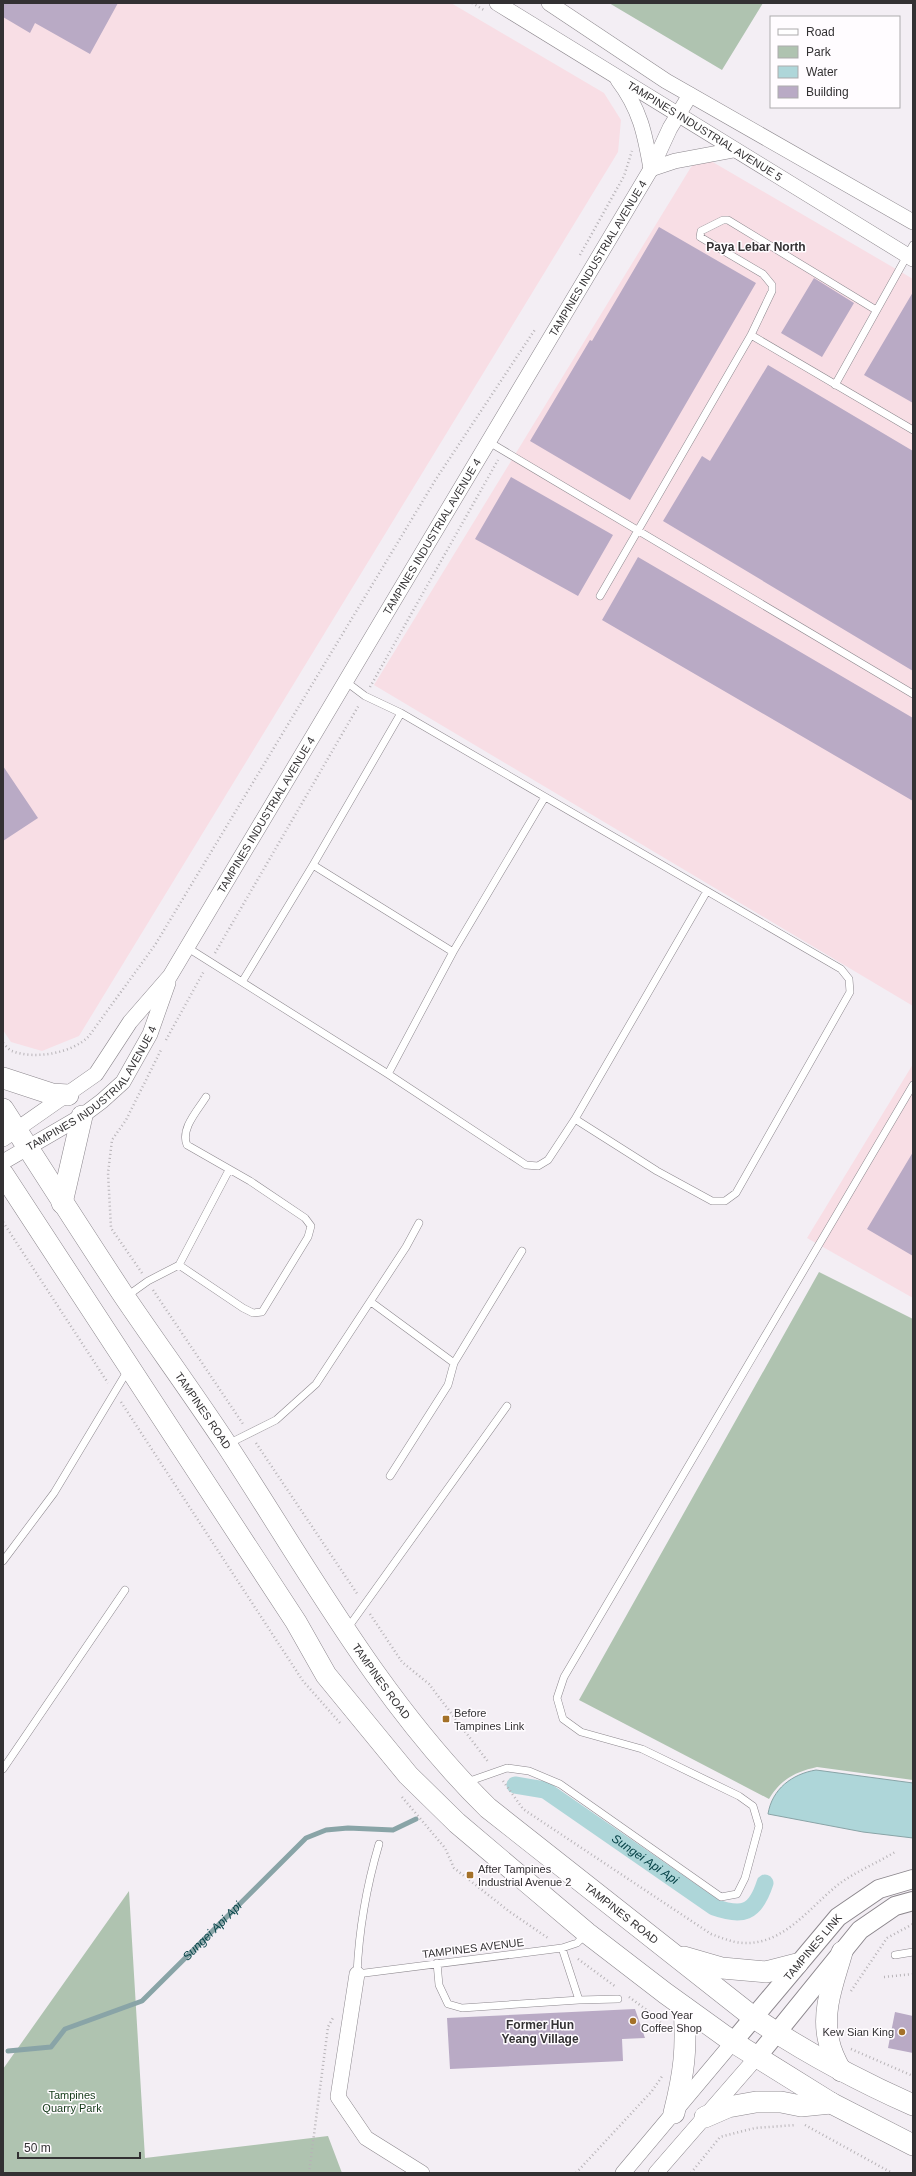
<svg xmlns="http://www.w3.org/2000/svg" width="916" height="2176" viewBox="0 0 916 2176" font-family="Helvetica,sans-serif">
<rect width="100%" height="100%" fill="#f3eef4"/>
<path fill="#f8dee5" d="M3,3H451L604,93L621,120L618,152L79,1036L42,1051L11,1042L3,1030Z
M699,154L913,279V1006L374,685Z
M913,1064V1298L807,1238Z"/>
<path fill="#afc3b0" d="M609,3H763L722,70Z
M819,1272L913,1319V1780L817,1767C795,1772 781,1779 769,1799L579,1700Z
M129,1891L145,2158L328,2136L342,2173H3V2069Z"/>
<path fill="#aed6d9" stroke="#89a4a7" d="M816,1770L913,1783V1838L863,1832L768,1814C772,1789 792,1774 816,1770Z"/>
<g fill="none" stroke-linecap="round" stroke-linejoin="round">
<path stroke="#89a4a7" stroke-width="5" id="s1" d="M8,2051L51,2047L65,2029L142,2001L306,1838L326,1830L348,1828L393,1830L416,1819"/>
<path stroke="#aed6d9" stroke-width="17" id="s2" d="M515,1785L545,1790L714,1907C742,1917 755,1914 765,1883"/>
</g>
<path fill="#b9aac5" d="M3,3H118L90,54L35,23L30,33L3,17Z
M659,227L756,283L630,500L530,441L590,340L592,341Z
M814,278L854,303L822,357L781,333Z
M913,292V403L864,375Z
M768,365L913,451V671L663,521L702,456L710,461Z
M511,477L613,535L578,596L475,539Z
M638,557L913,718V801L602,620Z
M3,766L38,818L3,841Z
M913,1152V1256L867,1229Z
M635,2009L645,2038L622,2039L623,2061L450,2069L447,2018Z
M895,2012L913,2016V2053L888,2048Z"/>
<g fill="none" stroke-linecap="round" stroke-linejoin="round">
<g stroke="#8c878d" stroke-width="8">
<path id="service" d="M751,335L913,430
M835,385L913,245
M489,442L913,694
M600,596L751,335L772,291V285L763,274L700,237L701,231L723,220H728L876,310
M345,681L365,696L401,713L841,969L849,979L850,992L736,1193L725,1201H712L657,1171L575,1119
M313,865L453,952
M188,948L388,1074L526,1165L538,1166L548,1160L575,1119L707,891
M242,982L313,865L401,713
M388,1074L453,952L545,797
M179,1265L243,1308L253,1313L262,1312L308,1237L311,1226L305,1218L250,1181L187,1145C180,1129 198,1110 206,1097
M127,1296L148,1281L179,1265L229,1170
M371,1302L454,1363L448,1385L390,1476
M454,1363L522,1251
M228,1444L276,1420L316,1384L406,1247L419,1223
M3,1561L54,1493L128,1370
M347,1629L507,1406
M3,1769L125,1590
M467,1782L507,1768L529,1771L560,1784L721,1897L737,1894L745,1878L759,1826L753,1806L739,1796L642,1749L581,1732L563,1719L557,1698L564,1677L913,1085
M379,1844C366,1888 359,1928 357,1974L562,1948L577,1943L586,1934
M895,1955L913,1952
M437,1963L439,1985L448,2004L462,2008L579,2000L562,1948
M579,2000L618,1999"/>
</g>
<g stroke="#8c878d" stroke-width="16">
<g id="minor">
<path id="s3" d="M497,3L913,259"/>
<path d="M549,3L666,81L913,222"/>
<path d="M618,80C640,109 645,134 651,169"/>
<path d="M651,169L675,161L734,150"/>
<path id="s4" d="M3,1139L96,1074L130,1022L170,976L651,169L670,128L690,95"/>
<path id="s5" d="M3,1162L82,1116L102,1101L123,1082L150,1034L168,983"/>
<path d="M357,1974L338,2097L366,2138L422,2173"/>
<path d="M623,2173L733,2042"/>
<path d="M656,2173L757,2057"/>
</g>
</g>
<g stroke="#8c878d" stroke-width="20">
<g id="tertiary">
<path id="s6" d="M733,2042L838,1917L879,1889L913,1879"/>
<path d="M757,2057L860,1930L895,1906L913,1901"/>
</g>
</g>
<g stroke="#8c878d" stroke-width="22">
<g id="secondary">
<path d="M3,1078L52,1094L68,1095"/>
<path id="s7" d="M3,1109C43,1171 83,1234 124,1296C158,1346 193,1394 226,1444C308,1569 380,1702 488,1808L753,2017C804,2052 857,2080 913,2105"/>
<path d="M3,1174L296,1622L326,1675L408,1775L457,1823L587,1933L665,1993L733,2042L831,2103L913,2145"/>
<path d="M62,1203L82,1116"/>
<path d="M684,1957L722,1968L766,1972L797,1964"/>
<path d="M841,2071C836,2062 831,2052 829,2042C821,2011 834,1981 842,1952"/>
<path d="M674,2113C684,2073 687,2049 684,2007"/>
<path d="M705,2117L728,2107L756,2102H781L801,2106L831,2103"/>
</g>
</g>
<path stroke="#b7b3b7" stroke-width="2.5" stroke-dasharray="1 3" stroke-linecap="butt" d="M472,3L484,10
M580,255L624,176L632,151
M370,687L498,460
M215,953L359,705
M166,1040L204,971
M3,1043C6,1046 9,1050 12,1051C35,1060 73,1053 89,1036L155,945L436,479L536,328
M3,1222L108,1383
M142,1273L111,1228L108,1173L112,1140L126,1120L162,1048
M153,1290L243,1424
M121,1402L303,1681L340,1723
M256,1443L358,1595
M370,1614L402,1662L429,1684L489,1763
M503,1781L523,1809L711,1934C719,1937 727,1940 735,1942C781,1950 807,1909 839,1884C855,1872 877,1863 895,1852
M402,1797L445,1848L454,1868L510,1912L548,1938
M578,1959L616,1987
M884,1977L913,1974
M851,1991L887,1938L913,1924
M629,1997L655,2016L667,2031
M851,2049L913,2076
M805,2125L892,2173
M309,2173L328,2027L334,2016
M576,2173L652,2091L663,2075
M691,2173L720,2137L755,2128L796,2125"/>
<use href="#service" stroke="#fff" stroke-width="7"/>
<use href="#minor" stroke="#fff" stroke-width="15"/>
<use href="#tertiary" stroke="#fff" stroke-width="18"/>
<use href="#secondary" stroke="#fff" stroke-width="21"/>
</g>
<g fill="#a47128" stroke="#fffcff" stroke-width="1.5">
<rect x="442" y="1715" width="8" height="8" rx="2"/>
<rect x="466" y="1871" width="8" height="8" rx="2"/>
<circle cx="633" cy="2021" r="4"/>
<circle cx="902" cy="2032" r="4"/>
</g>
<g text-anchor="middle" stroke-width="3" stroke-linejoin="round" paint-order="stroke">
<g font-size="11" fill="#333133" stroke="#fffcff">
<text dy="4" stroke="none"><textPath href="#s3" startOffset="244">TAMPINES INDUSTRIAL AVENUE 5</textPath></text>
<text dy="4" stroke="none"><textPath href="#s4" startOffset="1072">TAMPINES INDUSTRIAL AVENUE 4</textPath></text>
<text dy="4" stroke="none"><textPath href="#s4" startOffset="748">TAMPINES INDUSTRIAL AVENUE 4</textPath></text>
<text dy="4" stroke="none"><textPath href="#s4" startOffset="424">TAMPINES INDUSTRIAL AVENUE 4</textPath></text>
<text dy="4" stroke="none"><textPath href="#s5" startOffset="118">TAMPINES INDUSTRIAL AVENUE 4</textPath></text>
<text dy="4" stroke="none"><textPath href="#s7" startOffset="362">TAMPINES ROAD</textPath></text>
<text dy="4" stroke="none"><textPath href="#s7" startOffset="686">TAMPINES ROAD</textPath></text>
<text dy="4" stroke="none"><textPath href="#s7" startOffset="1022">TAMPINES ROAD</textPath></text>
<text dy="4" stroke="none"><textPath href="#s6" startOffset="124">TAMPINES LINK</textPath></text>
<text transform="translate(473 1948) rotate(-7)" y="4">TAMPINES AVENUE</text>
</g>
<g font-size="11" fill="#333133" stroke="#fffcff" text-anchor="start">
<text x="454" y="1717">Before<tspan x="454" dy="13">Tampines Link</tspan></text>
<text x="478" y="1873">After Tampines<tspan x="478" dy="13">Industrial Avenue 2</tspan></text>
<text x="641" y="2019">Good Year<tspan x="641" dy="13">Coffee Shop</tspan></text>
<text x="894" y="2036" text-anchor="end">Kew Sian King</text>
</g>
<g font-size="11" fill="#123817" stroke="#fffcff">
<text x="72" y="2099">Tampines<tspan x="72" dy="13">Quarry Park</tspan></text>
</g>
<g font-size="12" font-weight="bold" fill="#333133" stroke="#fffcff">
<text x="756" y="251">Paya Lebar North</text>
<text x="540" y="2029">Former Hun<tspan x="540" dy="14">Yeang Village</tspan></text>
</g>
<g font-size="12" font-style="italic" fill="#074449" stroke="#fffcff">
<text dy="4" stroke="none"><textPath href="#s2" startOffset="152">Sungei Api Api</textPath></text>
<text dy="4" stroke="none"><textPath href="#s1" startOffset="247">Sungei Api Api</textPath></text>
</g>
</g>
<rect width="916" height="2176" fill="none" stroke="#333133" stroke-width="8"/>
<rect x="770" y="16" width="130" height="92" fill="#fffcff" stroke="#adabad"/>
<rect x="778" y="29" width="20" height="6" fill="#ffffff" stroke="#adabad"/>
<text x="806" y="36" font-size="12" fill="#333133">Road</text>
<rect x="778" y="46" width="20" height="12" fill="#afc3b0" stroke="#adabad"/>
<text x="806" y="56" font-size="12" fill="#333133">Park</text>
<rect x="778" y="66" width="20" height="12" fill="#aed6d9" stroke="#adabad"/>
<text x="806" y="76" font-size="12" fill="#333133">Water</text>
<rect x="778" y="86" width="20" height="12" fill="#b9aac5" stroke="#adabad"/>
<text x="806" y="96" font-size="12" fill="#333133">Building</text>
<path d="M18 2152v6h122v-6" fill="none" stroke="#333133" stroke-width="2"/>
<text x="24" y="2152" font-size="12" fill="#333133" stroke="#fffcff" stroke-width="3" paint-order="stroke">50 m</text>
</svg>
